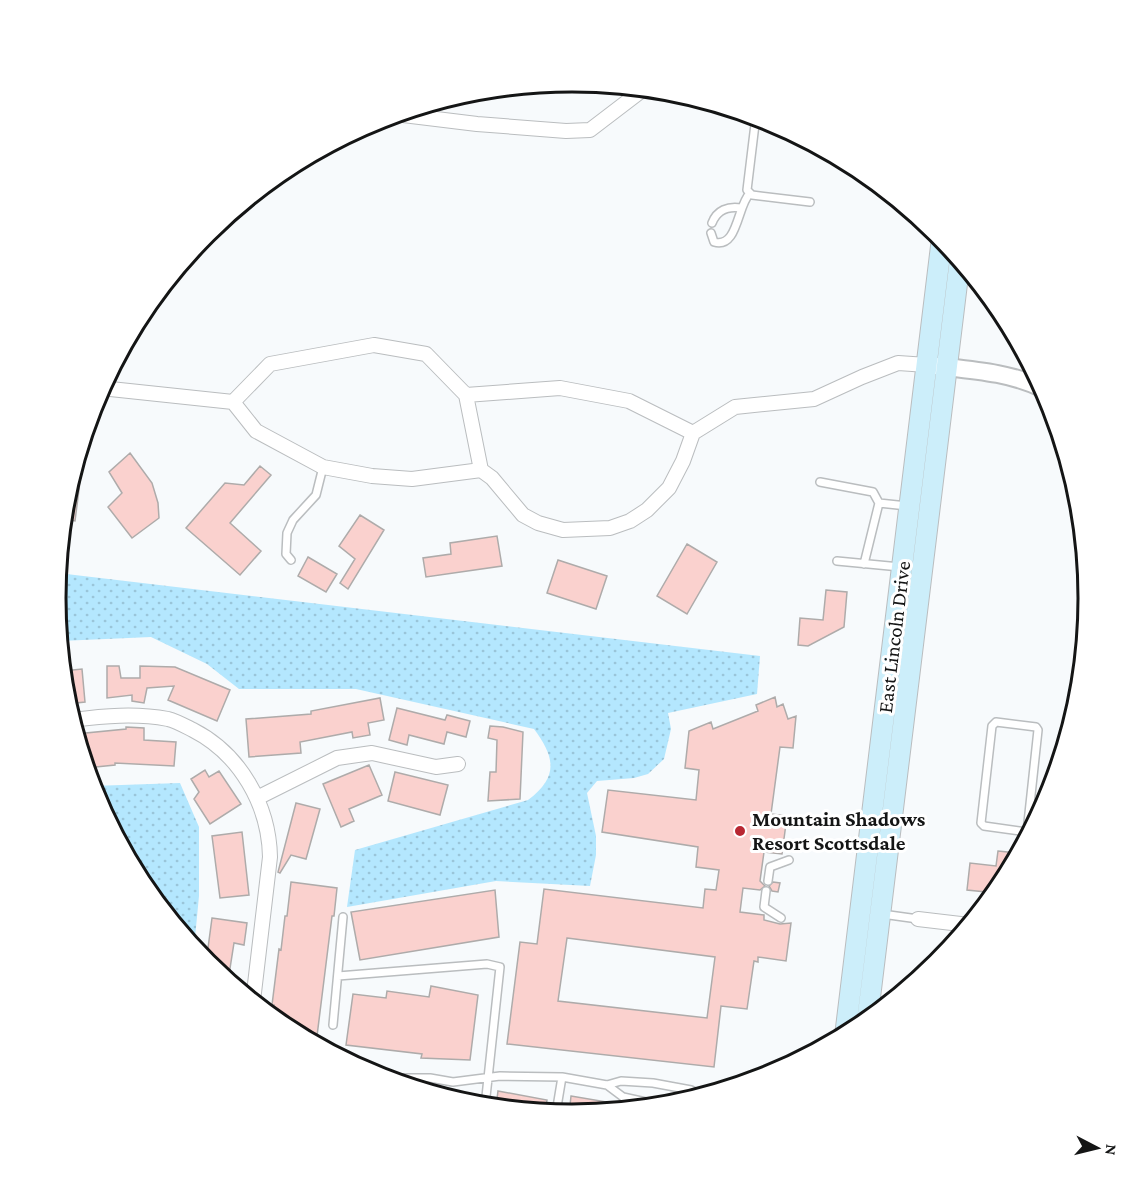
<svg xmlns="http://www.w3.org/2000/svg" width="1145" height="1196" viewBox="0 0 1145 1196" font-family="'Crimson Pro',serif">
<defs>
<pattern id="grass-dots" width="8" height="8" patternUnits="userSpaceOnUse" patternTransform="scale(1.5)"><rect width="8" height="8" fill="#b4e7fe"/><path d="M2 2h.1M6 6h.1" fill="none" stroke="#9ac5d9" stroke-width="1.8" stroke-linecap="round"/></pattern>
</defs>
<rect width="100%" height="100%" fill="#f7fafc"/>
<path fill="url(#grass-dots)" d="M58,573L760,656L757,694L668,713L671,729L664,759L648,774L634,778L597,781L587,793L596,836V855L590,886L496,881L347,907L355,850L528,800C559,777 555,757 534,729L356,689H239L207,664L151,637L60,641L56,598Z
M180,783L199,827V896L194,948L142,885L95,796L92,786Z"/>
<path fill="#fad1ce" stroke="#aeabaa" stroke-width="1.5" fill-rule="evenodd" d="M130,453L152,483L158,503L159,518L132,538L108,507L122,493L109,472Z
M78,457L83,458L75,521L63,519L66,497Z
M260,466L271,475L230,523L261,551L240,575L186,528L225,483L244,485Z
M360,515L384,530L348,589L340,583L355,559L339,546Z
M497,536L502,566L426,577L423,558L451,554L450,543Z
M687,544L717,562L687,614L657,596Z
M308,557L337,574L326,592L298,576Z
M558,560L607,576L596,609L547,593Z
M826,590L847,592L844,627L808,646L798,645L800,618L823,620Z
M107,666H119L121,678H140V666L175,667L230,690L217,721L168,700L174,686L147,688L144,703L132,701V695L107,698Z
M82,669L85,702L67,704L63,671Z
M775,697L777,707L783,704L788,719L796,716L793,748L780,747L771,814L787,816L782,854L764,852L760,881L765,886L760,890L743,888L740,912L764,915V920L780,924L791,923L786,961L758,957V962L754,961L747,1009L721,1006L714,1067L507,1044L520,942L537,944L544,889L703,908L705,889L716,890L719,870L696,867L698,847L602,832L608,790L696,800L699,770L685,768L689,731L711,722L713,729L758,711L756,705ZM567,938L715,957L707,1018L558,1001Z
M380,698L384,720L368,723L370,735L353,738L352,732L300,742L301,753L249,757L246,719L311,714V711Z
M397,708L445,720L447,715L470,721L466,737L447,732L444,744L409,735L407,745L389,740Z
M490,726L503,727L523,732L520,799L488,801L490,772H496L497,740L488,738Z
M126,727L144,728V740L176,742L174,766L115,763V765L86,768L76,734L126,729Z
M369,765L382,795L349,809L354,821L341,827L323,784Z
M205,770L209,777L219,771L241,804L210,824L194,799L199,792L191,779Z
M395,772L448,785L440,815L388,801Z
M296,803L320,809L306,859L291,855L280,873L278,872Z
M242,832L249,895L220,898L212,836Z
M998,851L1017,853V859L1002,886L996,893L967,890L970,863L996,866Z
M291,882L337,888L334,916H332L316,1044L285,1028L273,1018L274,1005H272L279,949L281,950L285,916H287Z
M773,882L780,883L778,892L772,891L769,886Z
M495,890L499,937L360,960L351,912Z
M212,918L247,923L244,945L234,943L228,981L206,963Z
M431,986L478,995L470,1060L421,1058L422,1054L346,1045L353,994L386,998L387,991L429,997Z
M498,1091L547,1100L545,1112L496,1107Z
M571,1096L607,1102L605,1112L569,1115Z"/>
<g fill="none" stroke-linecap="round" stroke-linejoin="round">
<g stroke="#babdbf" stroke-width="10">
<path id="service" d="M756,116L747,190L752,195L810,202
M712,223C717,210 728,206 741,208
M711,233L714,242C738,249 737,206 750,193
M820,482L873,492L879,503
M291,560L286,554L287,533L293,520L316,495L323,467
M837,561L900,567
M864,564L879,503L907,506
M1027,832L984,826L981,823L992,726L996,722L1036,727L1038,730L1027,832L1029,835
M768,881L770,867L789,860
M766,891L764,907L781,918
M882,914L918,919
M338,976L487,964L500,967L485,1106
M333,1025L343,917
M384,1078H430L453,1082L500,1076L562,1077L607,1085L621,1081L653,1083L691,1090L702,1096
M607,1085L623,1097L664,1106
M556,1113L562,1077"/>
</g>
<g stroke="#babdbf" stroke-width="16">
<path id="minor" d="M395,114L477,124L566,131L590,130L645,88
M101,388L233,402L256,431L323,467L372,476L412,479L481,470L492,478L523,515L538,523L563,530L610,528L630,521L647,510L669,488L683,461L693,433L735,407L814,399L862,377L898,363L927,365
M466,395L481,470
M233,402L270,364L374,345L426,354L466,395L560,388L629,401L693,433
M72,720C104,716 135,713 168,719C176,721 185,726 193,730C240,754 269,805 270,857L253,1001
M257,798L337,758L372,753L436,767L458,764
M918,919L969,925"/>
</g>
<g stroke="#babdbf" stroke-width="20">
<path id="tertiary" d="M927,365C968,370 1007,371 1044,389"/>
</g>
<g stroke="#babdbf" stroke-width="22">
<path id="secondary" d="M867,1022L960,259
M845,1036L942,238"/>
</g>
<use href="#service" stroke="#fff" stroke-width="7"/>
<use href="#minor" stroke="#fff" stroke-width="14"/>
<use href="#tertiary" stroke="#fff" stroke-width="16"/>
<use href="#secondary" stroke="#cceefa" stroke-width="20"/>
</g>
<circle fill="#b82732" stroke="#fff" stroke-width="2" cx="740" cy="831" r="6"/>
<g text-anchor="middle" stroke-width="6" stroke-linejoin="round" paint-order="stroke">
<g font-size="21" fill="#141515" stroke="#fff">
<text transform="translate(894 637) rotate(-83)" y="7">East Lincoln Drive</text>
</g>
<g font-size="21" font-weight="bold" fill="#141515" stroke="#fff" text-anchor="start">
<text x="752" y="826">Mountain Shadows<tspan x="752" dy="24">Resort Scottsdale</tspan></text>
</g>
</g>
<path d="M0 0H1145V1196H0ZM66 598a506 506 0 1 1 1012 0a506 506 0 1 1-1012 0Z" fill="#fff" fill-rule="evenodd"/>
<path fill="none" stroke="#141515" stroke-width="3" d="M66 598a506 506 0 1 1 1012 0a506 506 0 1 1-1012 0Z"/>
<g transform="translate(1097 1148) rotate(97)" stroke="#ffffff" stroke-width="4.5" paint-order="stroke">
<path d="M0-4.5L10 22L0 15L-10 22Z" fill="#141515"/>
<text y="-9" font-size="16" font-weight="bold" text-anchor="middle" fill="#141515">N</text>
</g>
</svg>
